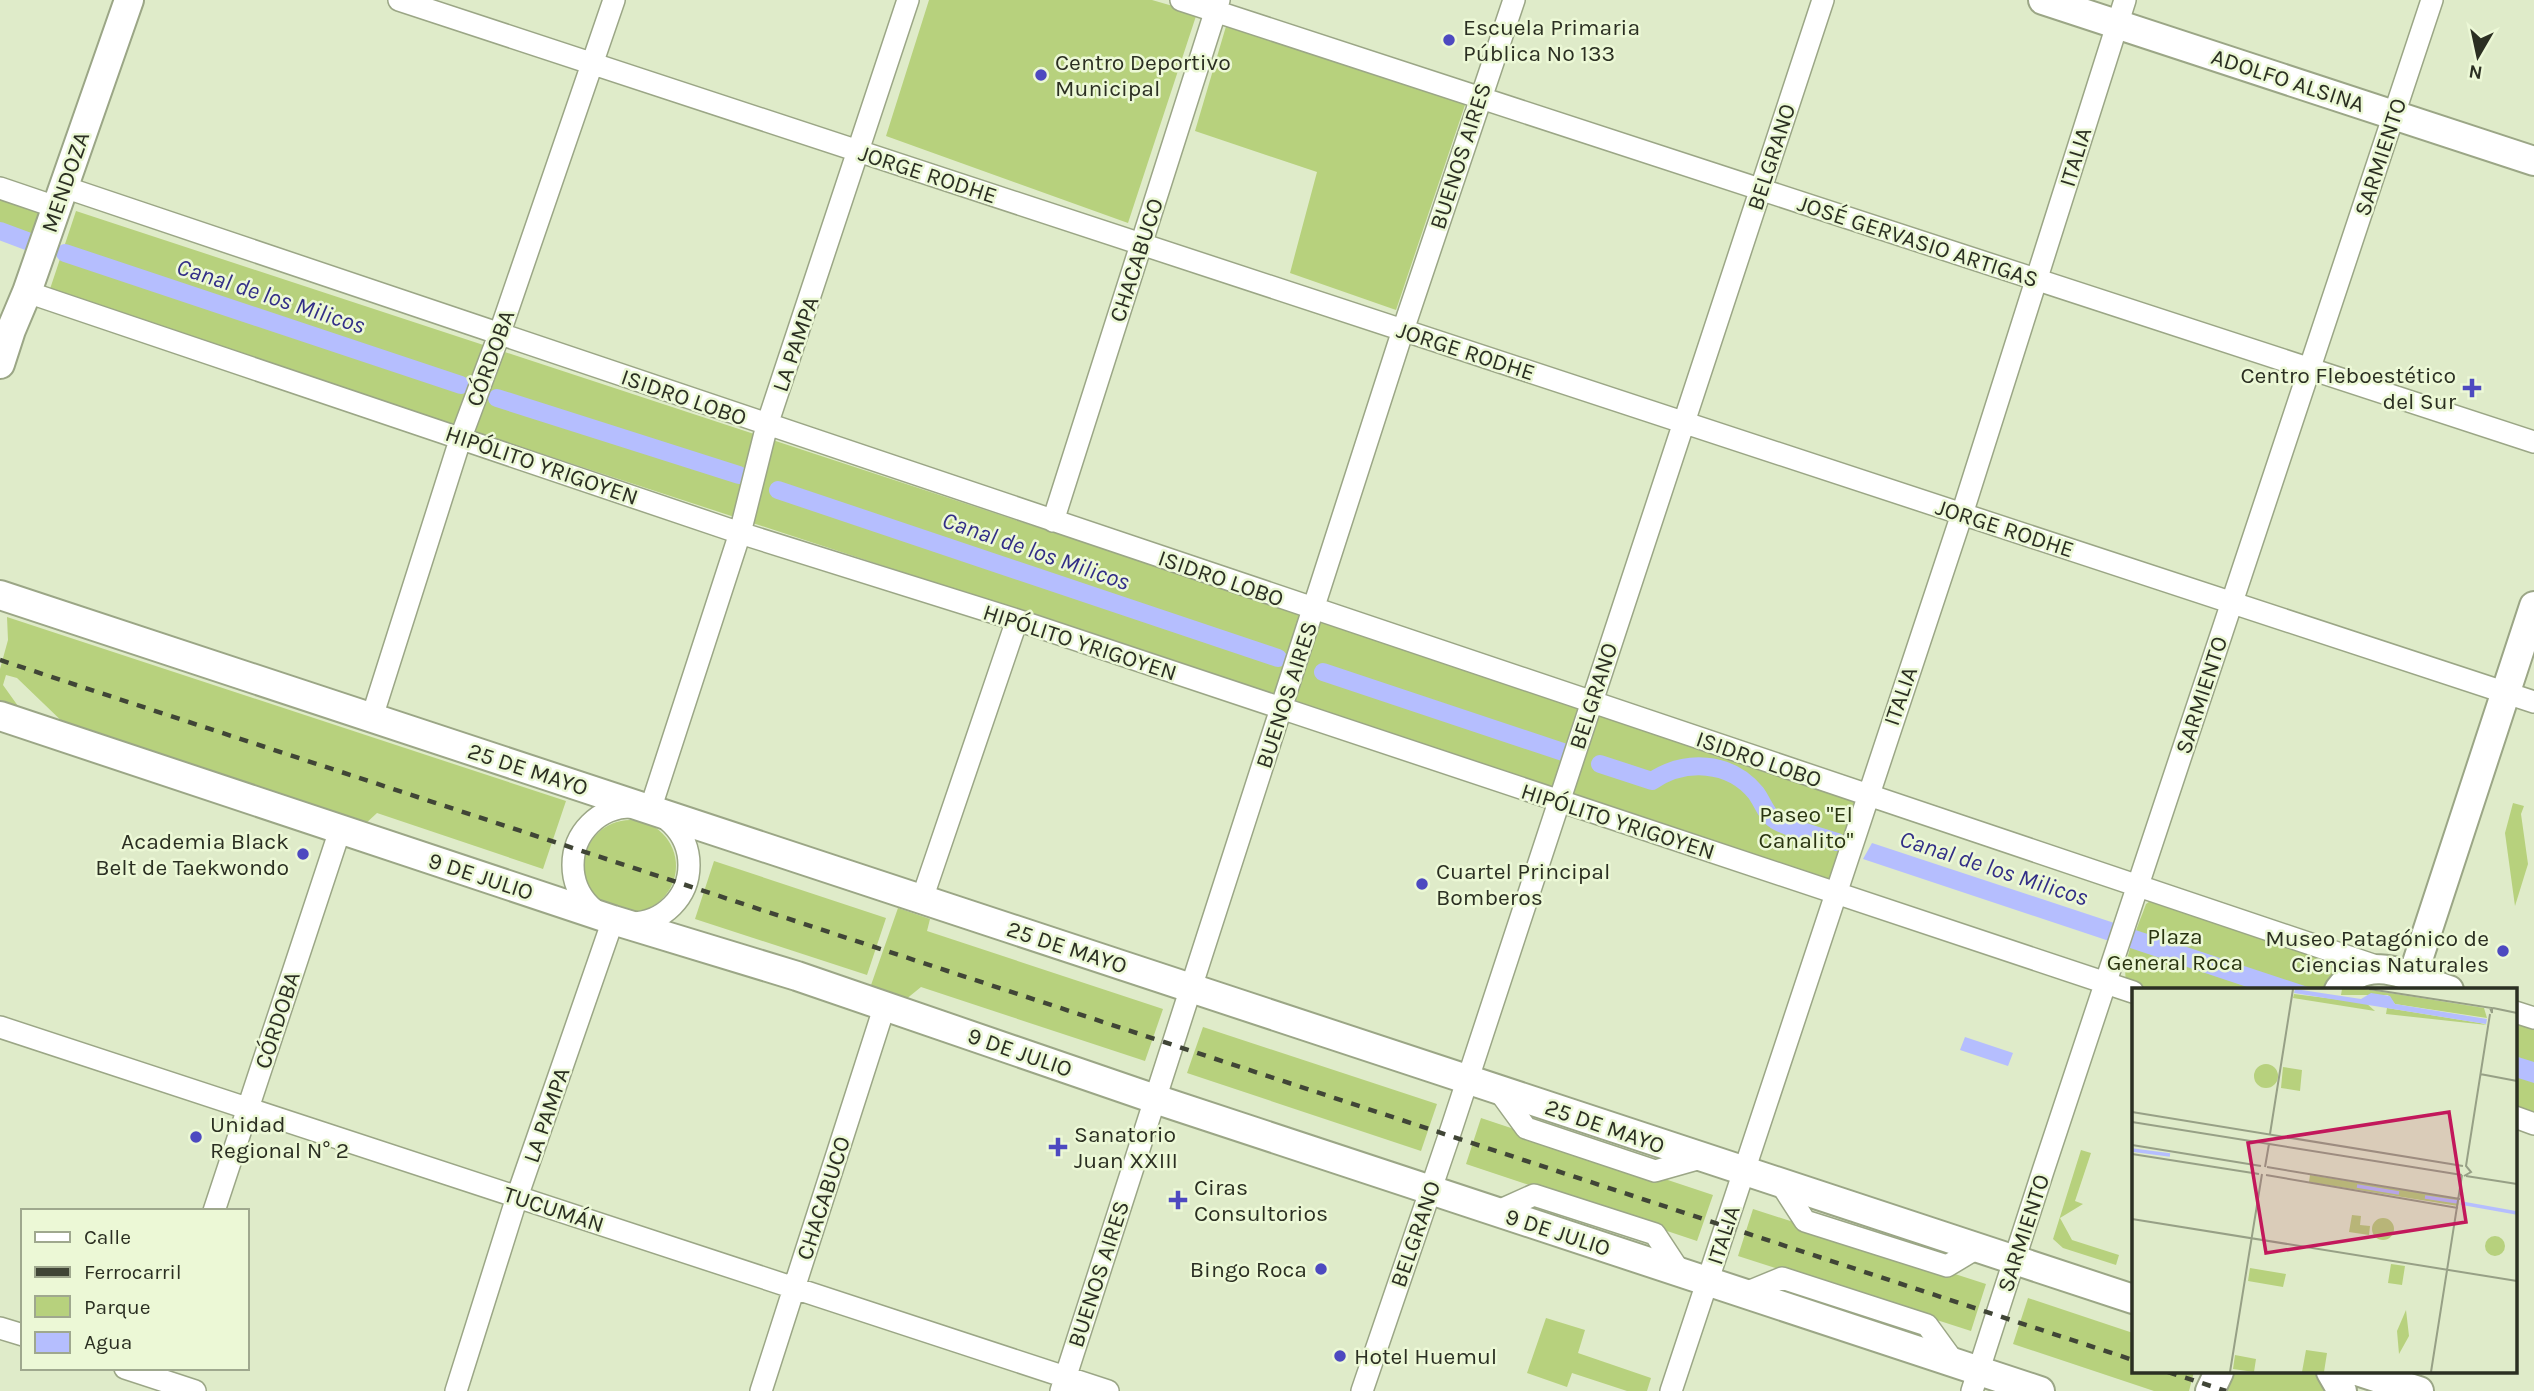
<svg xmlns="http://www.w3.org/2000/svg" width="2534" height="1391" viewBox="0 0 2534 1391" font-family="Karla,sans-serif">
<rect width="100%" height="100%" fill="#dfebc9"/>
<path fill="#b7d17d" d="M929,0H1152L1197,13L1128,223L886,136Z
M1227,23L1466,102L1396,310L1290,273L1317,172L1195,131Z
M0,196L41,210L28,248L0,238Z
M76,211L1867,800L1833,884L1042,618L49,292Z
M7,617L566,801L543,869L377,813L364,825L70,729L17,678L6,675L3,685L23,713L0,705V669L8,640Z
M2513,803L2524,806L2521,814L2528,864L2515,906L2505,833Z
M584 866a46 46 0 1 1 92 0a46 46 0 1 1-92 0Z
M714,861L886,918L867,975L695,919Z
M2153,899L2352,964L2332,990H2144C2140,989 2132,987 2129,985C2116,974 2141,919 2146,904Z
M898,908L930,919L927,931L1163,1009L1145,1061L921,987L905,1000L870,988Z
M2515,1020L2534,1026V1118L2515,1112Z
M1203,1027L1437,1104L1421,1151L1187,1073Z
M1481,1118L1713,1195L1697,1241L1466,1164Z
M2081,1150L2091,1153L2075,1201L2083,1204L2060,1218L2072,1240L2119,1255L2116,1265L2063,1248L2053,1239Z
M1753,1209L1986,1284L1971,1331L1738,1256Z
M2028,1298L2133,1333V1372H2194L2189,1391H2154L2013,1344Z
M1546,1318L1585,1330L1578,1353L1651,1378L1647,1391H1627L1572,1373L1567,1387L1527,1373Z
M2232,1372H2313L2318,1373L2334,1391H2223Z"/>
<path fill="#b5befe" d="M1872,843L2317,990H2256L1863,859Z
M1965,1037L2013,1053L2008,1066L1960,1050Z
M2515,1056L2534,1062V1083L2515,1077Z"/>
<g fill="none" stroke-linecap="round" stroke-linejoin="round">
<path stroke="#b5befe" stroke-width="18" d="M0,231L27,241
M65,253L461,385
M497,398L739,475
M778,490L1278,658
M1323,672L1563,752
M1600,764L1652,781C1685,759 1730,761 1756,793C1762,801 1767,816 1775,820C1788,829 1821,836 1837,842"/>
<g stroke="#9ba686" stroke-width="24">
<path id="minor" d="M399,0L2534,702
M1181,0L2534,442
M64,187L2379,967
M0,188L56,207
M27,292L740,533L1017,620L2133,992
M1053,521L1219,0
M372,717L461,437L499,335L614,0
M573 865a58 58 0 1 1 116 0a58 58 0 1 1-116 0Z
M650,810L740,533L767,425L908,0
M922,899L1017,620
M2515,1012L2534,1018
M0,1027L1108,1391
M1499,1091L1526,1128L1655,1171L1701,1158
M2515,1117L2534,1124
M1781,1184L1805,1221L1947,1266L1977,1248
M214,1211L340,830
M1496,1212L1534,1195L1655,1234L1680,1272
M1743,1294L1782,1278L1927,1325L1954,1362
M0,1328L23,1335
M125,1368L195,1391
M456,1391L517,1197L613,920
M761,1391L885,1005
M1061,1391L1403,330L1514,0
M1362,1391L1449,1136L1823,0
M1671,1391L1962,514L2125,0
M1972,1391L2043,1171L2432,0"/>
</g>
<g stroke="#9ba686" stroke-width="32">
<path id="major" d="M2043,0L2534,161
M0,364L11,330L27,292L129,0
M0,595L2133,1299
M0,716L613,920L797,976L1155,1099L2040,1391
M2412,978L2534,606
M2339,990C2368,950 2411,978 2449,990
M2331,1372L2342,1391
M2360,1372L2419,1391
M2210,1391L2219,1372"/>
</g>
<use href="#minor" stroke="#fff" stroke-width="21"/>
<use href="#major" stroke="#fff" stroke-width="28"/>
<path stroke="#404536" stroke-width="4.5" stroke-dasharray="9 9" stroke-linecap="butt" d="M0,660L2133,1360
M2168,1372L2226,1391"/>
</g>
<g fill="#4d49c0" stroke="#ecf8d6" stroke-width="2.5">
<circle cx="1449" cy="40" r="7"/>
<circle cx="1041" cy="75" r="7"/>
<path d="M2468.5 377.5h7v7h7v7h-7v7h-7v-7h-7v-7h7z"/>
<circle cx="303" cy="854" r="7"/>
<circle cx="1422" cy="884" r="7"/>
<circle cx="2503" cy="951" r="7"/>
<circle cx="196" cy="1137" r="7"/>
<path d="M1054.5 1136.5h7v7h7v7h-7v7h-7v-7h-7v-7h7z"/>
<path d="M1174.5 1189.5h7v7h7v7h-7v7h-7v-7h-7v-7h7z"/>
<circle cx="1321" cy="1269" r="7"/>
<circle cx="1340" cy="1356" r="7"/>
</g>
<g text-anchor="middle" stroke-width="5" stroke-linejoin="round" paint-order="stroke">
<g font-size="23" fill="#2b2f22" stroke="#ecf8d6" text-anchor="start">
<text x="1463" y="35">Escuela Primaria<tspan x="1463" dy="26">Pública Nº 133</tspan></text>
<text x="1055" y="70">Centro Deportivo<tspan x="1055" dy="26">Municipal</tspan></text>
<text x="2456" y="383" text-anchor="end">Centro Fleboestético<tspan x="2456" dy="26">del Sur</tspan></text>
<text x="289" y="849" text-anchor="end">Academia Black<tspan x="289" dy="26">Belt de Taekwondo</tspan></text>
<text x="1436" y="879">Cuartel Principal<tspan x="1436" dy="26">Bomberos</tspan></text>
<text x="2489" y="946" text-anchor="end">Museo Patagónico de<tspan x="2489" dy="26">Ciencias Naturales</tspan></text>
<text x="210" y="1132">Unidad<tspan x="210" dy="26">Regional N° 2</tspan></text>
<text x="1074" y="1142">Sanatorio<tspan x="1074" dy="26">Juan XXIII</tspan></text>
<text x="1194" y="1195">Ciras<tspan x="1194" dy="26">Consultorios</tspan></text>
<text x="1307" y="1277" text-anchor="end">Bingo Roca</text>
<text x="1354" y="1364">Hotel Huemul</text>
</g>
<g font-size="23" fill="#2b2f22" stroke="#ecf8d6">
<text transform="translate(2288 80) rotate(18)" y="8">ADOLFO ALSINA</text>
<text transform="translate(1460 156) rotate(-72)" y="8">BUENOS AIRES</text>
<text transform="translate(1771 157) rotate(-72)" y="8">BELGRANO</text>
<text transform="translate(2075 157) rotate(-73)" y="8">ITALIA</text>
<text transform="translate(2380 157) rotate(-72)" y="8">SARMIENTO</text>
<text transform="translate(928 174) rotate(18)" y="8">JORGE RODHE</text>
<text transform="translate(65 182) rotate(-71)" y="8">MENDOZA</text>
<text transform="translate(1918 241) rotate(18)" y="8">JOSÉ GERVASIO ARTIGAS</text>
<text transform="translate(1136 260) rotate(-72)" y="8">CHACABUCO</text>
<text transform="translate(795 344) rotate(-71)" y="8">LA PAMPA</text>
<text transform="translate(1466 351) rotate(18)" y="8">JORGE RODHE</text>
<text transform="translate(490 358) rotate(-70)" y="8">CÓRDOBA</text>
<text transform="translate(684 397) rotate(19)" y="8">ISIDRO LOBO</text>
<text transform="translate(542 465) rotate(19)" y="8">HIPÓLITO YRIGOYEN</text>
<text transform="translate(2005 528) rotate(18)" y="8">JORGE RODHE</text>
<text transform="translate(1221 578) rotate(19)" y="8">ISIDRO LOBO</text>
<text transform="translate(1080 642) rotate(18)" y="8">HIPÓLITO YRIGOYEN</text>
<text transform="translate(1286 695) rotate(-72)" y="8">BUENOS AIRES</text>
<text transform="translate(2201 695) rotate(-72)" y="8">SARMIENTO</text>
<text transform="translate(1593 696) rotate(-72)" y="8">BELGRANO</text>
<text transform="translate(1900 696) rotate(-71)" y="8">ITALIA</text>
<text transform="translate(1759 759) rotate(19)" y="8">ISIDRO LOBO</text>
<text transform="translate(528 769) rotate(18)" y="8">25 DE MAYO</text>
<text transform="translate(1618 821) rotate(18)" y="8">HIPÓLITO YRIGOYEN</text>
<text transform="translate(481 876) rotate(18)" y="8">9 DE JULIO</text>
<text transform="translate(1067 947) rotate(18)" y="8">25 DE MAYO</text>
<text transform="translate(277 1020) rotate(-72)" y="8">CÓRDOBA</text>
<text transform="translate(1020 1052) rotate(19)" y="8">9 DE JULIO</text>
<text transform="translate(546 1115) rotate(-71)" y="8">LA PAMPA</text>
<text transform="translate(1605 1126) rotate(19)" y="8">25 DE MAYO</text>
<text transform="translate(823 1198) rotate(-72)" y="8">CHACABUCO</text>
<text transform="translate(554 1209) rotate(18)" y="8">TUCUMÁN</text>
<text transform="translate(1558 1232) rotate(18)" y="8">9 DE JULIO</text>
<text transform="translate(2023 1233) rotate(-72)" y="8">SARMIENTO</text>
<text transform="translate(1415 1234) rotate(-71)" y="8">BELGRANO</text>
<text transform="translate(1723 1235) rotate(-72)" y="8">ITALIA</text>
<text transform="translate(1098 1274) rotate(-72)" y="8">BUENOS AIRES</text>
</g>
<g font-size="23" fill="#293410" stroke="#ecf8d6">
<text x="1806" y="822">Paseo "El<tspan x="1806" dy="26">Canalito"</tspan></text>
<text x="2175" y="944">Plaza<tspan x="2175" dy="26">General Roca</tspan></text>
</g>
<g font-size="24" font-style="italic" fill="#322e87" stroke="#ecf8d6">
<text transform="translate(271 296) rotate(18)" y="8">Canal de los Milicos</text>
<text transform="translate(1036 551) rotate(19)" y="8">Canal de los Milicos</text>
<text transform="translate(1994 868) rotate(18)" y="8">Canal de los Milicos</text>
</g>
</g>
<g transform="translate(2132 988)">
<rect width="385" height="385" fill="#dfebc9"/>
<path d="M210,1H232L352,20L355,30L263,16L256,7H209ZM162,6L234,15L243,23L161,10ZM255,20L348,35L355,37L254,26ZM122 88a12 12 0 1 1 24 0a12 12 0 1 1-24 0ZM151,79L170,82L168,103L149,100ZM178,187L327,211L326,218L177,194ZM220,227L229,228L228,237L238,238L237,247L217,244ZM240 241a11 11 0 1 1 22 0a11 11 0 1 1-22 0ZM353 258a10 10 0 1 1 20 0a10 10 0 1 1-20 0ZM259,276L273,278L270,297L256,295ZM118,280L154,286L151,299L116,293ZM274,322L277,348L267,366L265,343ZM174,362L195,365L192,384H170ZM103,367L124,371L122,384L101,381Z" fill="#b7d17d"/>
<path d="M163,1L229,11L239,5L258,8L263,16L355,31L354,36L162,5Z" fill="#b5befe"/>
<path fill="none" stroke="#b5befe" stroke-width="3.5" d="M0,162L38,167M225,198L267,205M293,209L326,214M329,215L385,225"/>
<path fill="none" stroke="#97a086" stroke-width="2" d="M237,1L360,20V25L358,20M361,20L385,25M348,86L385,93M0,124L331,178M0,134L330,187M138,146L161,1M0,157L129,178M0,166L127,186M133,179L137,156M135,179L328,211M134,187L326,220M332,188L339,184L334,178L358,26M334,188L385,196M0,231L385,293M98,384L130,186M299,384L330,187"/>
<path fill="#c2185b" fill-opacity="0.15" stroke="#c2185b" stroke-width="3.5" d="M317,124L334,234L134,265L116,155Z"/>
<rect width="385" height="385" fill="none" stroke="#2b2f22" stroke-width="3.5"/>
</g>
<rect x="21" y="1209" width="228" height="161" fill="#ecf8d6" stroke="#9fa88e" stroke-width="2"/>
<rect x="35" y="1232" width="35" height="10" fill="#ffffff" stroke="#9fa88e" stroke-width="2"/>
<text x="84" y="1244" font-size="21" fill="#2b2f22">Calle</text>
<rect x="35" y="1267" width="35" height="10" fill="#404536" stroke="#9fa88e" stroke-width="2"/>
<text x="84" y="1279" font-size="21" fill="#2b2f22">Ferrocarril</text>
<rect x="35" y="1296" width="35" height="21" fill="#b7d17d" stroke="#9fa88e" stroke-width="2"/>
<text x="84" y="1314" font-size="21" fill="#2b2f22">Parque</text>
<rect x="35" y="1332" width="35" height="21" fill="#b5befe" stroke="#9fa88e" stroke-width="2"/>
<text x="84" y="1349" font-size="21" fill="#2b2f22">Agua</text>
<g transform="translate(2478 56) rotate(189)" stroke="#ecf8d6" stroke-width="5" paint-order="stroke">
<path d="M0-5L12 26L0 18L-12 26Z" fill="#2b2f22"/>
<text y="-10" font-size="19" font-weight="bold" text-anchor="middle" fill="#2b2f22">N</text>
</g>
</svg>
